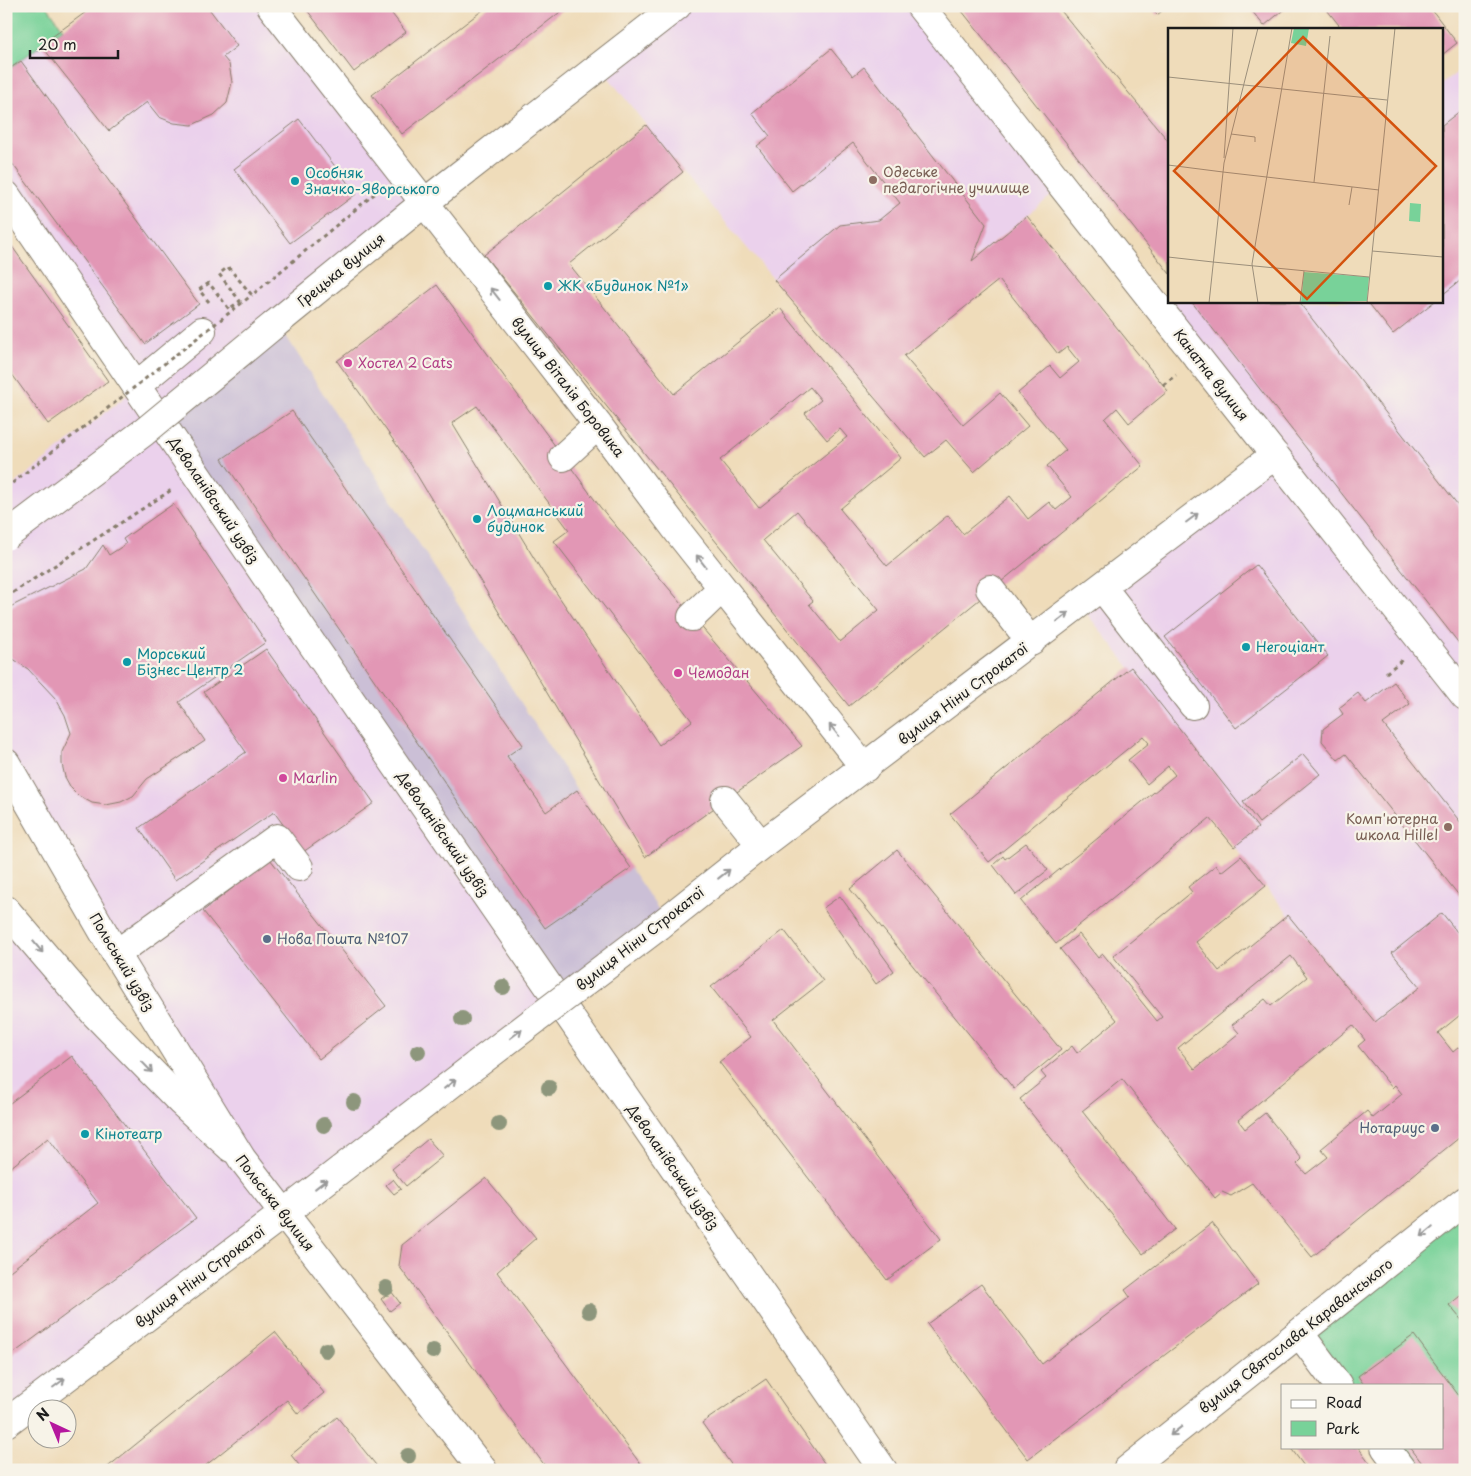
<svg xmlns="http://www.w3.org/2000/svg" width="1471" height="1476" viewBox="0 0 1471 1476" font-family="'Playpen Sans',sans-serif">
<rect width="100%" height="100%" fill="#f7f3e8"/>
<filter id="ink" filterUnits="userSpaceOnUse"><feTurbulence type="fractalNoise" baseFrequency=".02" numOctaves="2"/><feDisplacementMap in="SourceGraphic" scale="10" xChannelSelector="R" yChannelSelector="G"/><feConvolveMatrix kernelMatrix="1 2 1 2 8 2 1 2 1" color-interpolation-filters="sRGB"/></filter>
<filter id="wash" filterUnits="userSpaceOnUse"><feTurbulence type="fractalNoise" baseFrequency=".0096" numOctaves="4" result="noise"/><feDisplacementMap in="SourceGraphic" scale="20" xChannelSelector="R" yChannelSelector="G"/><feGaussianBlur stdDeviation="1.12" result="paint"/><feColorMatrix in="noise" values="0 0 0 0 0 0 0 0 0 0 0 0 0 0 0 0 0 1.4 0 .05"/><feComposite in="paint" operator="in"/></filter>
<g filter="url(#wash)">
<rect width="100%" height="100%" fill="#efdcba"/>
<path fill="#ebd1ec" d="M94,6H260L417,207L158,416L6,194V71Z
M683,6H918L1062,187L845,364L683,172L602,69Z
M1463,68L1465,70V692L1160,308L1170,299V301H1442V84Z
M135,389L557,1001L282,1211L6,754V491Z
M1273,460L1465,703V951L1375,1022L1234,847L1258,827L1083,609Z
M6,918L282,1214L6,1421Z"/>
<path fill="#cbbfd6" d="M279,325L577,790L665,919L559,1000L164,419Z"/>
<path fill="#78d299" stroke="#4a775a" d="M6,6H47L63,29L6,71Z
M1465,1204V1470H1407L1390,1447H1442V1385H1342L1304,1336Z"/>
<g id="blocks">
<path fill="#e297b5" fill-rule="evenodd" d="M94,6H207L237,46L223,57L229,64L232,82L227,103L214,115L192,125L174,123L159,117L147,102L109,131L41,45Z
M304,6H386L406,32L354,72Z
M488,6H568L402,134L372,95Z
M958,6H1057L1170,143V274Z
M1150,6H1168L1157,15Z
M1248,6H1288L1264,26Z
M1324,6H1429L1457,43L1442,55V29H1342Z
M831,49L853,76L864,67L986,224L972,261L1027,216L1168,391L1129,423L1117,408L1105,419L1143,466L849,706L484,255L646,125L683,172L569,264L674,394L780,308L901,458L840,509L887,566L948,515L963,534L1010,496L1028,519L1049,502L1056,510L1072,497L1047,466L1066,450L1018,393L1050,366L1060,378L1079,362L1067,347L1058,354L999,280L904,356L963,425L1000,393L1028,426L974,472L946,440L925,457L774,280L840,225L879,220L900,203L853,143L792,191L757,146L770,136L752,113ZM810,387L821,400L805,413L827,440L840,429L847,437L759,508L720,460ZM797,511L879,610L840,642L809,604L813,601L763,540Z
M21,61L199,304L145,344L6,155V71Z
M1465,107V277L1442,295V125Z
M299,119L356,194L290,243L234,169Z
M6,238L108,381L48,424L6,366Z
M437,285L600,507L802,746L645,857L411,465L337,361ZM477,406L569,530L554,541L692,721L659,745L543,573L452,423Z
M1191,301H1298L1465,514V651Z
M1367,301H1435L1393,334Z
M292,411L523,745L507,756L546,812L577,790L631,868L545,928L222,459Z
M173,504L266,642L179,702L205,741L147,779L133,796L121,802L106,805L92,803L79,796L71,788L65,777L62,764V752L71,733L65,715L56,699L28,669L6,654V609L86,569L103,545L109,555L126,544L123,539Z
M1256,565L1328,656L1236,728L1165,637Z
M266,649L374,803L303,852L274,812L175,880L139,828L246,752L204,692Z
M1131,667L1258,828L1234,847L1210,818L1056,944L1021,901L1175,775L1168,766L1147,784L1128,760L1149,743L1143,736L989,862L950,814Z
M1394,682L1410,704L1383,724L1465,828V903L1346,754L1338,760L1322,741L1323,729L1343,714L1339,708L1358,693L1366,703Z
M1303,754L1320,774L1259,823L1243,802Z
M1026,843L1048,870L1016,895L993,865L1003,856L1005,859Z
M897,850L1061,1050L1014,1089L850,889Z
M1241,856L1266,886L1196,942L1219,971L1288,915L1375,1022L1420,987L1392,953L1442,913L1465,942V1011L1438,1033L1453,1052L1465,1042V1133L1312,1257L1252,1183L1231,1196L1222,1192L1215,1198L1122,1079L1082,1111L1175,1229L1143,1254L1020,1099L1046,1078L1041,1072L1072,1046L1077,1053L1117,1020L1060,949L1079,934L1098,958L1103,954L1157,1021L1162,1017L1113,956L1192,892L1188,887L1216,865L1221,872ZM1291,956L1307,977L1271,1006L1265,999L1232,1025L1239,1033L1195,1069L1178,1048ZM1353,1025L1365,1040L1358,1046L1392,1088L1395,1085L1402,1094L1373,1118L1367,1111L1321,1149L1328,1157L1306,1174L1297,1164L1302,1159L1265,1113L1245,1129L1238,1120Z
M270,859L386,1006L319,1059L203,911Z
M840,896L894,971L876,984L823,908Z
M784,930L823,981L773,1020L941,1239L887,1280L719,1062L751,1037L711,987Z
M72,1056L196,1218L6,1359V1274L98,1203L48,1138L6,1171V1106Z
M428,1139L443,1156L406,1186L392,1169Z
M486,1178L536,1238L497,1272L645,1470H548L399,1266L402,1245Z
M393,1179L401,1189L394,1194L386,1185Z
M1212,1223L1258,1284L1028,1459L927,1324L981,1284L1042,1364L1130,1297L1125,1290Z
M391,1291L400,1303L390,1311L381,1299Z
M1465,1292V1324L1449,1305Z
M275,1332L324,1393L298,1414L287,1400L200,1470H104Z
M1414,1335L1465,1404V1470H1427L1410,1447H1442V1385H1364L1358,1376Z
M766,1379L829,1470H735L702,1423Z
M337,1417L380,1470H303L291,1455Z
M1290,1447H1358L1375,1470H1307Z"/>
</g>
</g>
<g filter="url(#ink)">
<use href="#blocks" fill-opacity="0" stroke="#867c6b" stroke-width="1"/>
<g fill="none" stroke-linecap="round" stroke-linejoin="round">
<g stroke="#867c6b" stroke-width="30">
<path id="minor" d="M271,6L598,425L679,533L865,768
M920,6L1465,696
M6,195L312,644L883,1470
M275,324L424,203L677,6
M136,386L202,331
M563,457L598,425
M1102,587L1193,705
M990,589L1031,642
M692,617L722,588
M725,800L761,845
M6,910L95,1014L181,1102L231,1148
M659,926L761,845L1275,455
M116,954L277,838L299,867
M283,1214L477,1064
M1300,1334L1338,1385
M1385,1447L1402,1470
M1127,1470L1465,1201"/>
</g>
<g stroke="#867c6b" stroke-width="30">
<path id="major" d="M6,763L116,954L242,1159L483,1470
M6,1423L283,1214"/>
</g>
<path stroke="#867c6b" stroke-width="3" stroke-dasharray="4 4" stroke-linecap="butt" d="M209,302L199,290L209,283L229,309L240,301L219,274L228,267L252,295L379,190
M1163,385L1176,375
M6,597L173,489
M1386,673L1402,660"/>
<use href="#minor" stroke="#fff" stroke-width="28"/>
<use href="#major" stroke="#fff" stroke-width="28"/>
<g stroke="#867c6b" stroke-width="30" stroke-linecap="butt">
<path id="minor-bridge" d="M6,536L144,432L275,324
M477,1064L659,926"/>
</g>
<path stroke="#867c6b" stroke-width="3" stroke-dasharray="4 4" stroke-linecap="butt" d="M6,488L252,295"/>
<use href="#minor-bridge" stroke="#fff" stroke-width="28"/>
</g>
<g fill="#8d967b">
<circle cx="503" cy="987" r="8"/>
<circle cx="462" cy="1019" r="8"/>
<circle cx="418" cy="1052" r="8"/>
<circle cx="549" cy="1088" r="8"/>
<circle cx="354" cy="1102" r="8"/>
<circle cx="499" cy="1124" r="8"/>
<circle cx="324" cy="1125" r="8"/>
<circle cx="386" cy="1288" r="8"/>
<circle cx="589" cy="1311" r="8"/>
<circle cx="326" cy="1350" r="8"/>
<circle cx="433" cy="1351" r="8"/>
<circle cx="408" cy="1456" r="8"/>
</g>
<defs><path id="oneway-shaft" d="M-6 0H5M1.5-3L5.5 0L1.5 3" fill="none" stroke-width="1.6" stroke-linecap="round" stroke-linejoin="round" transform="scale(1.25)"/></defs>
<g stroke="#999">
<use href="#oneway-shaft" transform="translate(495 294) rotate(-128)"/>
<use href="#oneway-shaft" transform="translate(1192 518) rotate(-37)"/>
<use href="#oneway-shaft" transform="translate(701 561) rotate(-128)"/>
<use href="#oneway-shaft" transform="translate(1063 617) rotate(-38)"/>
<use href="#oneway-shaft" transform="translate(834 730) rotate(-129)"/>
<use href="#oneway-shaft" transform="translate(724 874) rotate(-38)"/>
<use href="#oneway-shaft" transform="translate(38 947) rotate(50)"/>
<use href="#oneway-shaft" transform="translate(516 1034) rotate(-37)"/>
<use href="#oneway-shaft" transform="translate(147 1067) rotate(46)"/>
<use href="#oneway-shaft" transform="translate(450 1084) rotate(-38)"/>
<use href="#oneway-shaft" transform="translate(321 1184) rotate(-38)"/>
<use href="#oneway-shaft" transform="translate(1427 1232) rotate(141)"/>
<use href="#oneway-shaft" transform="translate(59 1383) rotate(-37)"/>
<use href="#oneway-shaft" transform="translate(1176 1431) rotate(142)"/>
</g>
</g>
<g fill="#8d6e63" stroke="#f7f3e8" stroke-width="2">
<circle cx="873" cy="180" r="5"/>
<circle cx="1448" cy="827" r="5"/>
</g>
<g fill="#0f9aa8" stroke="#f7f3e8" stroke-width="2">
<circle cx="295" cy="181" r="5"/>
<circle cx="548" cy="286" r="5"/>
<circle cx="477" cy="519" r="5"/>
<circle cx="1246" cy="647" r="5"/>
<circle cx="127" cy="662" r="5"/>
<circle cx="85" cy="1134" r="5"/>
</g>
<g fill="#d1479c" stroke="#f7f3e8" stroke-width="2">
<circle cx="348" cy="363" r="5"/>
<circle cx="678" cy="673" r="5"/>
<circle cx="283" cy="778" r="5"/>
</g>
<g fill="#5c6f8a" stroke="#f7f3e8" stroke-width="2">
<circle cx="267" cy="939" r="5"/>
<circle cx="1435" cy="1128" r="5"/>
</g>
<g text-anchor="middle" stroke-width="4.5" stroke-linejoin="round" paint-order="stroke">
<g font-size="14" fill="#785e54" stroke="#f7f3e8" text-anchor="start">
<text x="883" y="177">Одеське<tspan x="883" dy="16">педагогічне училище</tspan></text>
<text x="1438" y="824" text-anchor="end">Комп'ютерна<tspan x="1438" dy="16">школа Hillel</tspan></text>
</g>
<g font-size="14" fill="#0d838f" stroke="#f7f3e8" text-anchor="start">
<text x="305" y="178">Особняк<tspan x="305" dy="16">Значко-Яворського</tspan></text>
<text x="558" y="291">ЖК «Будинок №1»</text>
<text x="487" y="516">Лоцманський<tspan x="487" dy="16">будинок</tspan></text>
<text x="1256" y="652">Негоціант</text>
<text x="137" y="659">Морський<tspan x="137" dy="16">Бізнес-Центр 2</tspan></text>
<text x="95" y="1139">Кінотеатр</text>
</g>
<g font-size="14" fill="#1c1c1c" stroke="#f7f3e8">
<text transform="translate(341 270) rotate(-39)" y="5">Грецька вулиця</text>
<text transform="translate(1211 375) rotate(52)" y="5">Канатна вулиця</text>
<text transform="translate(568 387) rotate(52)" y="5">вулиця Віталія Боровика</text>
<text transform="translate(214 500) rotate(56)" y="5">Деволанівський узвіз</text>
<text transform="translate(963 694) rotate(-37)" y="5">вулиця Ніни Строкатої</text>
<text transform="translate(443 834) rotate(55)" y="5">Деволанівський узвіз</text>
<text transform="translate(640 939) rotate(-38)" y="5">вулиця Ніни Строкатої</text>
<text transform="translate(122 962) rotate(59)" y="5">Польський узвіз</text>
<text transform="translate(673 1167) rotate(55)" y="5">Деволанівський узвіз</text>
<text transform="translate(275 1203) rotate(52)" y="5">Польська вулиця</text>
<text transform="translate(200 1277) rotate(-37)" y="5">вулиця Ніни Строкатої</text>
<text transform="translate(1296 1336) rotate(-38)" y="5">вулиця Святослава Караванського</text>
</g>
<g font-size="14" fill="#b23c85" stroke="#f7f3e8" text-anchor="start">
<text x="358" y="368">Хостел 2 Cats</text>
<text x="688" y="678">Чемодан</text>
<text x="293" y="783">Marlin</text>
</g>
<g font-size="14" fill="#4e5e75" stroke="#f7f3e8" text-anchor="start">
<text x="277" y="944">Нова Пошта №107</text>
<text x="1425" y="1133" text-anchor="end">Нотариус</text>
</g>
</g>
<g transform="translate(1168 28)">
<rect width="275" height="275" fill="#efdcba"/>
<path d="M126,0H141L138,18L123,15ZM242,175L253,176L252,194L241,193ZM136,244L201,249L199,273L133,275Z" fill="#78d299"/>
<path fill="none" stroke="#9b8f7b" stroke-width="1" d="M0,49L219,72M63,106L87,109V114M56,130L65,0M0,137L55,144M55,144L211,162M146,154L162,8M181,177L184,159M204,223L275,229M0,229L45,234M45,234L201,249M41,275L56,135L90,0M90,275L84,236L124,0M132,275L136,243M199,275L227,0"/>
<path fill="#d4530e" fill-opacity="0.15" stroke="#d4530e" stroke-width="2.5" d="M135,9L268,138L139,271L6,143Z"/>
<rect width="275" height="275" fill="none" stroke="#1c1c1c" stroke-width="2.5"/>
</g>
<rect width="1471" height="1476" fill="none" stroke="#f7f3e8" stroke-width="25"/>
<rect x="1281" y="1384" width="162" height="65" fill="#f7f3e8" stroke="#9f9d96"/>
<rect x="1291" y="1400" width="25" height="8" fill="#ffffff" stroke="#9f9d96"/>
<text x="1326" y="1408" font-size="15" fill="#1c1c1c">Road</text>
<rect x="1291" y="1421" width="25" height="15" fill="#78d299" stroke="#9f9d96"/>
<text x="1326" y="1434" font-size="15" fill="#1c1c1c">Park</text>
<g transform="translate(52 1424) rotate(316)"><circle r="24" fill="#f7f3e8" stroke="#9f9d96"/>
<path d="M0-4L9 19L0 12L-9 19Z" fill="#b5179e"/>
<text y="-8" font-size="14" font-weight="bold" text-anchor="middle" fill="#1c1c1c">N</text>
</g>
<path d="M30 50v8h88v-8" fill="none" stroke="#1c1c1c" stroke-width="2.5"/>
<text x="38" y="50" font-size="15" fill="#1c1c1c" stroke="#f7f3e8" stroke-width="4" paint-order="stroke">20 m</text>
</svg>
